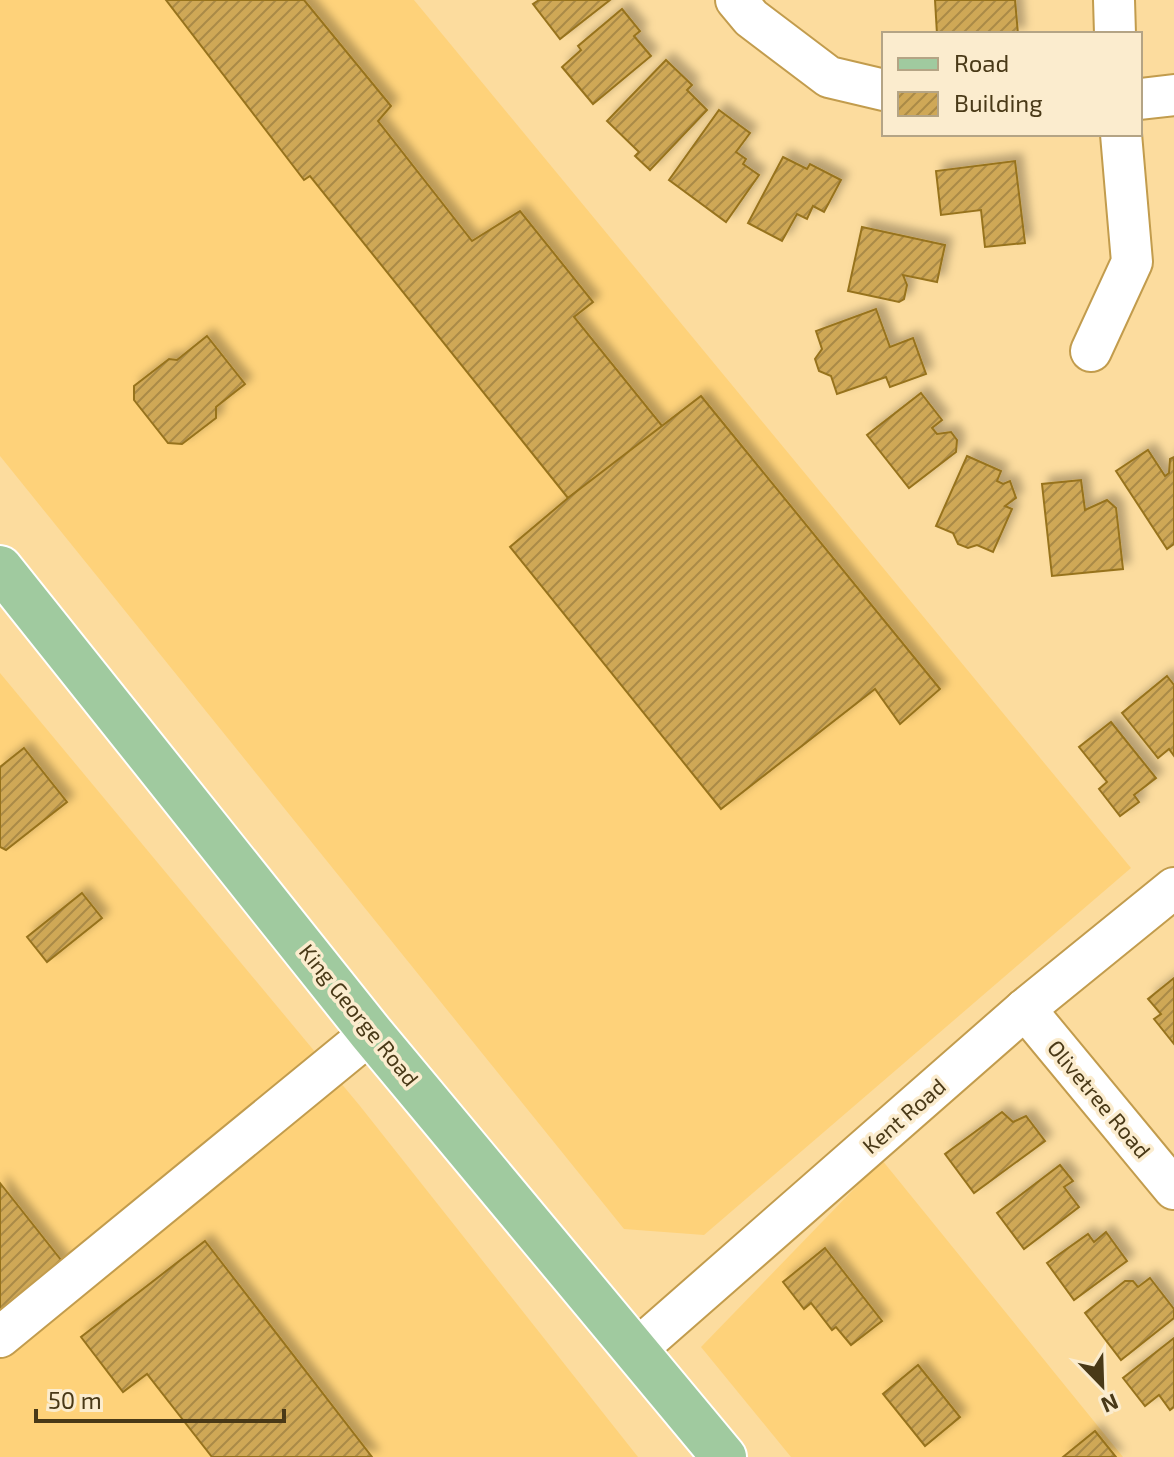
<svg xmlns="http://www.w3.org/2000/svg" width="1174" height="1457" font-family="'Exo 2',sans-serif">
	<defs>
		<pattern id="building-hatch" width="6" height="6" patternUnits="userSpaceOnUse" patternTransform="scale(2)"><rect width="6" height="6" fill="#cfa857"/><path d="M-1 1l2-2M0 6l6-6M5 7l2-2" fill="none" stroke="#aa8a47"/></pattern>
		<filter id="shadow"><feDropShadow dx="7" dy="-7" stdDeviation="4" flood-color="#0004"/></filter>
	</defs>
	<rect width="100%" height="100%" fill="#fcdc9e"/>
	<g fill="#fed27a">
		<path d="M0 0H414L1131 868 704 1235 624 1229 0 456Z"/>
		<path d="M0 673 360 1106 638 1457H0Z"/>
		<path d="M882 1160 1123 1457H791L701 1347Z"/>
	</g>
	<g fill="url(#building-hatch)" stroke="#97731e" stroke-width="2" filter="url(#shadow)">
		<path d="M166 0H304L391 106 378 121 472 241 520 211 593 302 574 317 663 427 568 498 310 176 304 180Z"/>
		<path d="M539 0H610L560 39 533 4Z"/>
		<path d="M935 0H1015L1018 34H937Z"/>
		<path d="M622 9 640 31 634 36 651 56 593 104 562 67 581 50 578 46Z"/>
		<path d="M666 60 692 85 687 90 707 110 650 170 635 156 639 152 607 121Z"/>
		<path d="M719 110 750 133 736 152 746 159 743 164 759 175 726 222 669 180Z"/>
		<path d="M783 157 807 169 810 164 841 180 824 212 813 206 807 219 797 214 782 241 748 223Z"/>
		<path d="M1015 161 1025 243 985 247 981 210 941 215 936 171Z"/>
		<path d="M862 227 945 245 937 282 903 275 907 285 904 299 899 302 848 291Z"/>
		<path d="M876 309 890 347 913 338 926 374 890 387 886 377 837 394 831 376 819 371 815 359 822 349 816 331Z"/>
		<path d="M207 336 245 384 216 407V418L182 444 168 443 134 400V386L169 359 177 360Z"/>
		<path d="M921 393 942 420 932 428 937 434 951 432 957 440 956 452 909 488 867 435Z"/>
		<path d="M701 396 940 689 900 724 875 689 721 809 510 547 568 498Z"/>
		<path d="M1148 450 1165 476 1169 473 1170 459 1174 457V544L1167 549 1116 471Z"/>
		<path d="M967 456 1001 471 997 481 1003 484 1010 481 1016 498 1005 506 1012 509 993 552 977 545 968 548 958 544 953 533 936 526Z"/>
		<path d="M1081 480 1085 510 1107 500 1116 508 1123 569 1052 576 1042 484Z"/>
		<path d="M1167 676 1174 685V756L1169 749 1158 758 1122 713Z"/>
		<path d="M1111 722 1156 778 1134 795 1139 802 1120 816 1099 789 1107 782 1079 747Z"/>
		<path d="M24 748 67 802 6 850 0 847V767Z"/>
		<path d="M82 893 102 918 47 962 27 937Z"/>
		<path d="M1174 978V1044L1154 1019 1161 1014 1148 999Z"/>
		<path d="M1002 1112 1013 1122 1026 1116 1045 1141 974 1193 945 1154Z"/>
		<path d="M1060 1165 1073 1181 1064 1187 1079 1207 1024 1249 997 1213Z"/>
		<path d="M0 1183 65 1265 0 1315Z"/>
		<path d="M1106 1232 1127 1261 1074 1300 1047 1263 1088 1234 1094 1242Z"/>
		<path d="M205 1241 372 1457H212L147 1374 123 1392 81 1337Z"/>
		<path d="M825 1248 882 1321 851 1345 836 1327 832 1330 811 1303 804 1309 783 1282Z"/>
		<path d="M1150 1278 1174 1309V1318L1121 1360 1085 1313 1125 1281H1133L1138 1287Z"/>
		<path d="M1174 1338V1407L1170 1410 1159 1395 1145 1406 1123 1378Z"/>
		<path d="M918 1365 960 1417 925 1446 883 1394Z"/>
		<path d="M1095 1431 1116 1457H1063Z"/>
	</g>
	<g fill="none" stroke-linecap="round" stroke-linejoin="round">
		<g stroke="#c29c4d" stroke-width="44">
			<g id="minor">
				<path d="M736 0 751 18 829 77 884 90"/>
				<path d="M1114 0 1115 34"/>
				<path d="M1140 99 1174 95"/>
				<path d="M1091 351 1132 262 1121 134"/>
				<path d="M1025 1009 1174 1189"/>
				<path d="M0 1337 371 1033"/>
				<path d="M637 1349 1025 1009 1174 888"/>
			</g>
		</g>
		<g stroke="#fff" stroke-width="48">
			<path id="primary" d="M0 568 371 1033 724 1457"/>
		</g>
		<use href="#minor" stroke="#fff" stroke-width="40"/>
		<use href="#primary" stroke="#a0ca9f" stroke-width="44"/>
	</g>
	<g text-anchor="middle" stroke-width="7" stroke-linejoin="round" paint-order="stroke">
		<g font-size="22" fill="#493917" stroke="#fbecce">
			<text transform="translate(359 1015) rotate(51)" y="8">King George Road</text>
			<text transform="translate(1099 1099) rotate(50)" y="8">Olivetree Road</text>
			<text transform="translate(904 1116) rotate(-41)" y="8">Kent Road</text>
		</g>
	</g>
	<rect x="882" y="32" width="260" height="104" fill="#fbecce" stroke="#b4a485" stroke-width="2"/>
	<rect x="898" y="58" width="40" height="12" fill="#a0ca9f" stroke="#b4a485" stroke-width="2"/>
	<text x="954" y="72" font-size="24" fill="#493917">Road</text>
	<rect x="898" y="92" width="40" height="24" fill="url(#building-hatch)" stroke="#b4a485" stroke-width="2"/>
	<text x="954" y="112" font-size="24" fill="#493917">Building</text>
	<g transform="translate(1102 1385) rotate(157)" stroke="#fbecce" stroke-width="6" paint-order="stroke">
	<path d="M0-6L14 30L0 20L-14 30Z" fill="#493917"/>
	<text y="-12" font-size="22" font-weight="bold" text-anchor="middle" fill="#493917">N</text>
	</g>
	<path d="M36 1409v12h248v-12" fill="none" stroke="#493917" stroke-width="4"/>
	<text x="48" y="1409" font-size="24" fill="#493917" stroke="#fbecce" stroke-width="6" paint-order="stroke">50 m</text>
</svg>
